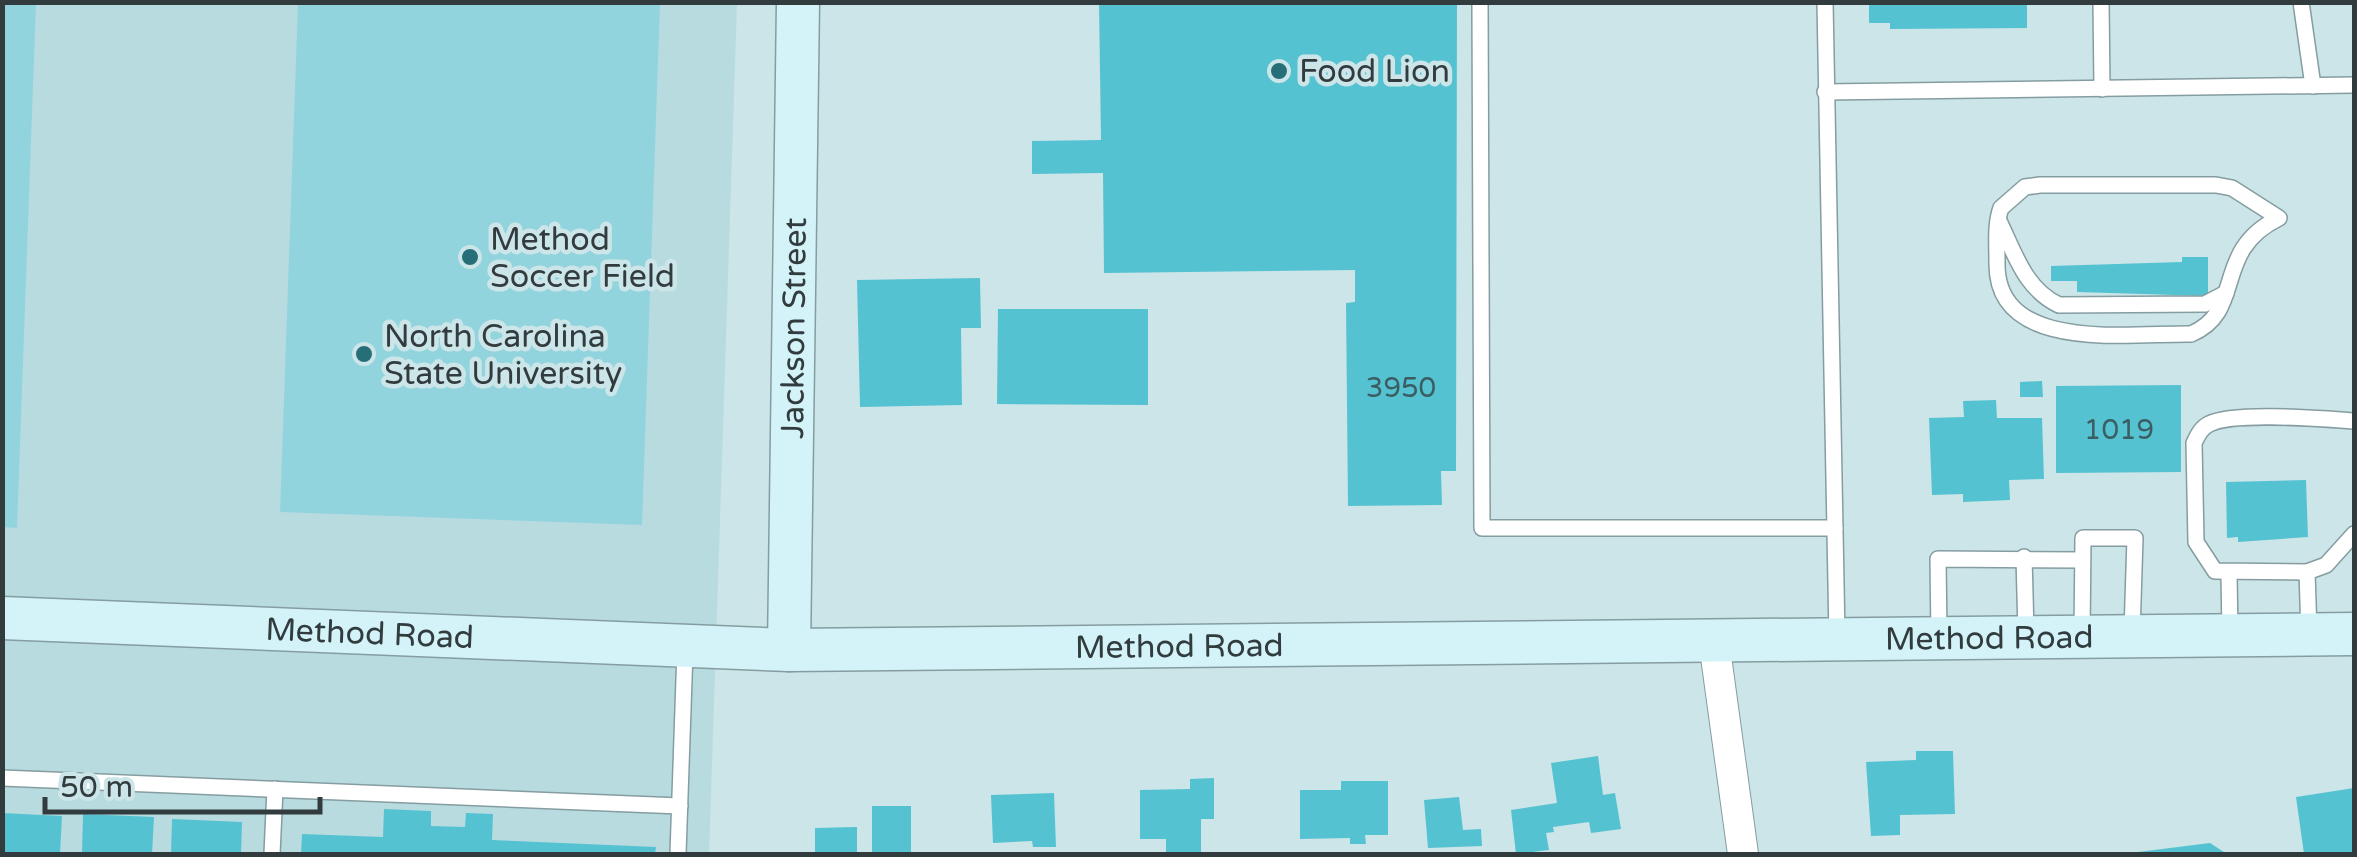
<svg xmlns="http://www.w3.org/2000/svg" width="2357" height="857" font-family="'Varela Round',sans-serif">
	<rect width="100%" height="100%" fill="#cce5e8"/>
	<path fill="#b8dbe0" d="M2 3H737L709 854H3Z"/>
	<g fill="#92d4de">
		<path d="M3 2 36 3 17 528 2 527Z"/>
		<path d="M298 3H660L642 525 280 512Z"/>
	</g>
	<g fill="#55c2d2">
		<path d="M1099 2H1457L1456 471H1441L1442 505 1348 506 1346 303 1355 302V270L1104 273 1103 173 1032 174V141L1101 140Z"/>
		<path d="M1869 2H2027V28L1890 29V23H1869Z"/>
		<path d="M2182 257H2208V296L2077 292V281H2051V266L2182 262Z"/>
		<path d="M980 278 981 328H961L962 405 860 407 857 280Z"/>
		<path d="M998 309H1148V405L997 404Z"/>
		<path d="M2042 381 2043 397H2020V382Z"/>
		<path d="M2181 385V472L2056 473V386Z"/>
		<path d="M1996 400 1997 418H2042L2044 479 2009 480 2010 500 1963 502V494L1932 495 1929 418 1964 417 1963 401Z"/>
		<path d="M2306 480 2308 537 2238 542V537L2227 538 2226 482Z"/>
		<path d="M1916 751H1953L1955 814 1900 815V835L1871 836 1866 762 1916 760Z"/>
		<path d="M1598 756 1603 795 1615 793 1621 829 1591 833 1589 822 1553 827 1554 832 1546 833 1549 850 1516 854 1511 810 1557 803 1551 763Z"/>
		<path d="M1214 778V819H1201V854H1166V839H1140V790L1190 789V779Z"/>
		<path d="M1341 781H1388V835H1365L1366 844H1350V838L1300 839V790H1341Z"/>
		<path d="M2354 788V854H2304L2296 797Z"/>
		<path d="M1054 793 1056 847H1033L1032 841 993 843 991 795Z"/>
		<path d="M1459 797 1463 830 1481 829 1482 846 1428 848 1424 800Z"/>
		<rect x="872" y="806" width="39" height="48"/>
		<path d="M384 809 431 811V826L465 827 466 813 493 814 492 840 656 847 655 854H301L302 834 383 837Z"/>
		<path d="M2 813 62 816 60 854H2Z"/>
		<path d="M83 814 154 817 152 854H82Z"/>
		<path d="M172 819 242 822 241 854H171Z"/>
		<path d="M857 827V854H815V828Z"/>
		<path d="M2210 843 2227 854H2138V852Z"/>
	</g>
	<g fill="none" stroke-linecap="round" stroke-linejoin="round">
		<g stroke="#859da0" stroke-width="18">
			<g id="lane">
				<path d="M1480 2 1482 528H1835"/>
				<path d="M1825 2 1837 637"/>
				<path d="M2101 2 2102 89"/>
				<path d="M2301 2 2313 86"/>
				<path d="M1825 92 2354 85"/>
				<path d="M2040 185H2216L2232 188 2279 218C2211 251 2246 311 2191 334 2129 333 1995 354 1997 262 1997 244 1995 224 2001 208L2025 187Z"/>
				<path d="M1999 221C2015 254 2025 289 2059 305L2205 304 2226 293"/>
				<path d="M2354 421C2324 419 2234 411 2209 424 2201 428 2198 435 2194 443L2196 542 2215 571 2307 572 2326 565 2354 534"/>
				<path d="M2024 557 2026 633"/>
				<path d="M2307 572 2309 633"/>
				<path d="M2229 574 2230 635"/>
				<path d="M2082 635 2083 538H2135L2132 632"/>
				<path d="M1939 636 1938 559 2082 560"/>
				<path d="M2 778 680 806"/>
				<path d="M272 854 275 789"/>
				<path d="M678 854 685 650"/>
			</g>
		</g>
		<g stroke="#859da0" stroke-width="32">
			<path id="street" d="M1714 642 1743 854"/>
		</g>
		<g stroke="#859da0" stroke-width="45">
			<g id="secondary">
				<path id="s1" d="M2 618 789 650 2354 634"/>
				<path id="s2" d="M789 650 798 2"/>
			</g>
		</g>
		<use href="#lane" stroke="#fff" stroke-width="15"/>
		<use href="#street" stroke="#fff" stroke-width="30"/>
		<use href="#secondary" stroke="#d3f3f8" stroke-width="42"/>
	</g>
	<g fill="#266f79" stroke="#cce5e8" stroke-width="4">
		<circle cx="1279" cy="71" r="10"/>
		<circle cx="470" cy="257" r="10"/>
		<circle cx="364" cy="354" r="10"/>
	</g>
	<g text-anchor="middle" stroke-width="9" stroke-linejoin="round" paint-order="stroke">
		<g font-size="28" fill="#3b5e63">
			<text x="1401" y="397">3950</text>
			<text x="2119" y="439">1019</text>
		</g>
		<g font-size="32" fill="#323c3e" stroke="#cce5e8" text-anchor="start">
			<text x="1299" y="82">Food Lion</text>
			<text x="490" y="250">Method<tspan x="490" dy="37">Soccer Field</tspan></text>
			<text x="384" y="347">North Carolina<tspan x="384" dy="37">State University</tspan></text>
		</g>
		<g font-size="32" fill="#323c3e" stroke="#cce5e8">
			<text dy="11" stroke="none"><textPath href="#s2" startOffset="322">Jackson Street</textPath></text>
			<text dy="11" stroke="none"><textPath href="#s1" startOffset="368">Method Road</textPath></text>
			<text dy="11" stroke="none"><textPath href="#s1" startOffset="1988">Method Road</textPath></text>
			<text dy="11" stroke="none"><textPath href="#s1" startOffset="1178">Method Road</textPath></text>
		</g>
	</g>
	<rect width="2357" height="857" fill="none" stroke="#323c3e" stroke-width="10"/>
	<path d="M45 797v15h275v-15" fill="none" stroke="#323c3e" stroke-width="5"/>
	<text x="60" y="797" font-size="30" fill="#323c3e" stroke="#cce5e8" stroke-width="8" paint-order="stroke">50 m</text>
</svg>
